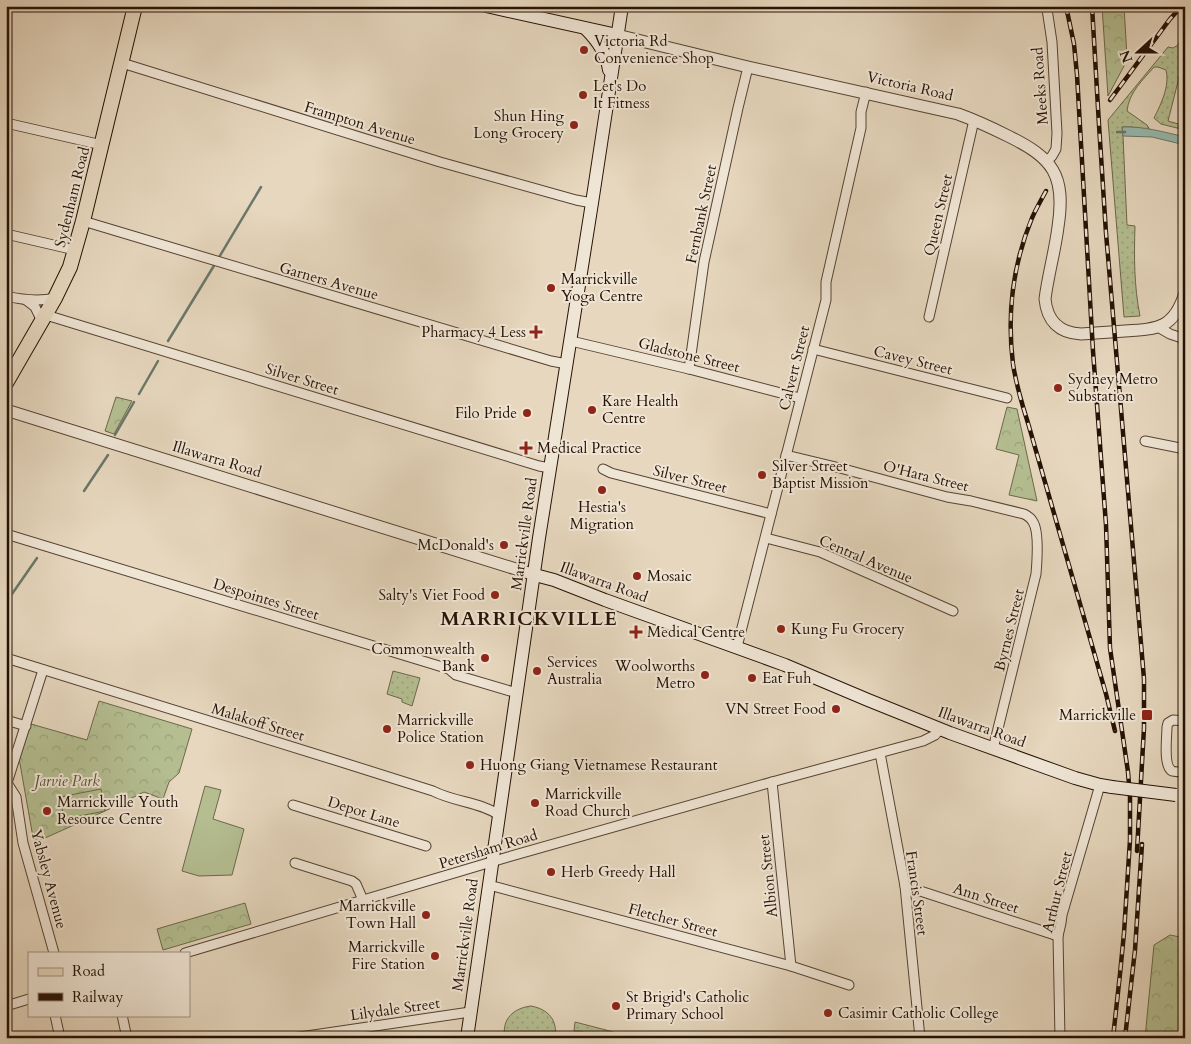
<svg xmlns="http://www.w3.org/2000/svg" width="1191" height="1044" font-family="Cardo,serif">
	<defs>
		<pattern id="grass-dots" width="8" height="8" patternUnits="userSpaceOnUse" patternTransform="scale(1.25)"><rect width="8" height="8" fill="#b4be91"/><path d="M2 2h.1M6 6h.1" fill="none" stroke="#9ba27b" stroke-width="1.8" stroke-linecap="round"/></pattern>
		<pattern id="forest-crowns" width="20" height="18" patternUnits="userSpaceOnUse" patternTransform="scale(1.25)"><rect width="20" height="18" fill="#b4be91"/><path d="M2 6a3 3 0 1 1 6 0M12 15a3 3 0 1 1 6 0" fill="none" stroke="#9ba27b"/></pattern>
	</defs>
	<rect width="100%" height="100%" fill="#e6d7be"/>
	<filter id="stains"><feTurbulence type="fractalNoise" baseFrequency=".004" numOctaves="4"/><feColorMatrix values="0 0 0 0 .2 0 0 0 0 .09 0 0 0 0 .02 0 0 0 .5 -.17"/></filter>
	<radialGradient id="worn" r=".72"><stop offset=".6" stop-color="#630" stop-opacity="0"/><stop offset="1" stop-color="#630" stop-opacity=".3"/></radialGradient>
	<g fill="url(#grass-dots)" stroke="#6d684a">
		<path d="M1182 39 1185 40V54L1168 121 1185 126V130L1161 124 1154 118C1161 104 1170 86 1166 70L1158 67H1154C1143 80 1129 92 1127 111L1147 125 1150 130 1132 127H1122L1123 136 1127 225 1135 226C1134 257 1134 286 1140 316L1124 317 1108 120 1168 47 1173 48 1178 45 1180 40Z"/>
		<path d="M393 671 420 678 412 706 402 702V699L387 694Z"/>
		<path d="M531 1006C548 1009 558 1020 555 1038H505C501 1019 514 1008 531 1006Z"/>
		<path d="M575 1022 606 1030 633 1038H587C586 1031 580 1031 574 1031Z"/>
	</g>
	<g fill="url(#forest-crowns)" stroke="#6d684a">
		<path d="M1102 6H1124L1127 58 1124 66 1108 96Z"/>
		<path d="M116 397 132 401 114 434 105 431Z"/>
		<path d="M1007 407 1017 409 1037 501 1009 495 1019 455 996 449Z"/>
		<path d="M99 701 192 729 179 773 169 782 163 799 144 792 105 811 34 843 19 758 31 724 87 740Z"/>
		<path d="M245 903 251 924 163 950 157 929Z"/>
		<path d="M1170 935 1185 938V1038H1145L1154 945Z"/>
	</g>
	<g fill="#b4be91" stroke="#6d684a">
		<path d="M205 786 221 790 213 819 244 829 232 875 199 876 182 871Z"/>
		<path d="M101 789 105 811 64 819 60 797Z"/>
	</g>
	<path fill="#97baae" stroke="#6a776a" d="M1122 127C1143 126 1164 132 1185 137V145L1152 137 1123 136Z"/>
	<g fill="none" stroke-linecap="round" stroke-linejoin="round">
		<g stroke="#6a776a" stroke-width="2.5">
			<path d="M1117 132H1125"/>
			<path d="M218 259 261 187"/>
			<path d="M168 341 215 264"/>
			<path d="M139 394 158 361"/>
			<path d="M115 435 134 402"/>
			<path d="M84 491 108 455"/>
			<path d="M12 594 37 558"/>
			<path d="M6 603 7 601"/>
		</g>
		<g stroke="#564332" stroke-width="11">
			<g id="minor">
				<path d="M1045 6 1047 9 1052 42 1057 133 1056 149 1052 156 1047 161"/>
				<path d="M122 63 440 162 576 200 592 203"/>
				<path d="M6 123 102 145"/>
				<path d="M83 221 551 361 567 364"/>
				<path d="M6 234 75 250"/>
				<path d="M6 296C23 300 38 302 55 298"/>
				<path d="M26 300 35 307 42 321"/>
				<path d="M46 315 539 466 550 468"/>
				<path d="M929 317 974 120"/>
				<path d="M1158 327 1170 334 1185 339"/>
				<path d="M571 341 689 369 800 398"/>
				<path d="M813 349 1007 398"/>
				<path d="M689 369 704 262 738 108 748 67"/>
				<path d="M1145 441 1185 449"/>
				<path d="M786 455 840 468 947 497 971 501 1024 514C1028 516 1031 518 1033 522 1039 531 1037 562 1036 574L993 749"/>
				<path d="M603 469 611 473 771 514"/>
				<path d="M6 534 449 669 456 675 517 693"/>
				<path d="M766 538 820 552 953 611"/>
				<path d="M737 647 826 300V282L861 128V112L866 92"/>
				<path d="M6 658 338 761 433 791C454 802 480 802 499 815"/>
				<path d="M6 720 26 726"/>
				<path d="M1185 721 1173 720 1168 723 1167 727C1167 736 1163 766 1172 771 1176 772 1181 772 1185 772"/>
				<path d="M880 753 905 886 920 1038"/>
				<path d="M772 782 791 966"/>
				<path d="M7 783 16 797 23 843 54 953"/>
				<path d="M7 783 43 670"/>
				<path d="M293 805 426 846"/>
				<path d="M295 863 352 881 356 884 363 900"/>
				<path d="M489 885 791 966 849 985"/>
				<path d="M905 886 1058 936"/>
				<path d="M185 953 508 857 772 782 923 741 935 735 940 729"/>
				<path d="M6 1006 29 999"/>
				<path d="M55 1015 60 1038"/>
				<path d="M122 1015 127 1038"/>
				<path d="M293 1038 470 1012"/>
				<path d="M1060 1038 1058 936 1061 923 1062 915 1100 785"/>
			</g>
		</g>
		<g stroke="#564332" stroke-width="13">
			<g id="tertiary">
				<path d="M617 35 748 67 958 114C975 120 992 128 1008 136 1053 158 1066 175 1058 227 1055 251 1048 275 1045 299 1047 321 1059 333 1081 334 1096 333 1110 332 1125 331 1159 329 1174 328 1185 293"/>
				<path d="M6 410 535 575"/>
			</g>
		</g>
		<g stroke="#261204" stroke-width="14">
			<g id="secondary">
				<path d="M486 6 617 35"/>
				<path d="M586 29C598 41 607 54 609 70"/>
				<path d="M535 575 554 580 605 600 785 665 868 700 950 733 1075 778 1100 785 1112 787"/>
				<path d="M467 1038 539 538 592 203 622 6"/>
			</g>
		</g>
		<g stroke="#261204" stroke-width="16">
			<path id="primary" d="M6 383 55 298 70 267 83 221 135 6"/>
		</g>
		<use href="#minor" stroke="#efe5d5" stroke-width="9"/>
		<use href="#tertiary" stroke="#efe5d5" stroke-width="11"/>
		<use href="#secondary" stroke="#efe5d5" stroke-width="12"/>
		<use href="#primary" stroke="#e6d7be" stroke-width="14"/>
		<g stroke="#261204" stroke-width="4.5">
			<g id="rail">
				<path d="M1066 6 1074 44 1077 75 1093 351 1106 525 1110 648 1128 772 1130 797V840L1124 933 1120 974 1113 1038"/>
				<path d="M1092 6 1099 125 1106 233 1144 679V728L1137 851"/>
				<path d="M1110 100 1170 19 1182 6"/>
				<path d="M1046 191C1041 200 1036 209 1032 218 1013 264 1007 315 1013 364 1016 384 1022 404 1028 423L1106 694 1115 731"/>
				<path d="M1125 1038 1135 950 1142 844"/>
			</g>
		</g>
		<use href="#rail" stroke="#efe5d5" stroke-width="2.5" stroke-dasharray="8" stroke-linecap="butt"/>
		<g stroke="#261204" stroke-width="14" stroke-linecap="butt">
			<path id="secondary-bridge" d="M1112 787 1176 795"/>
		</g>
		<use href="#secondary-bridge" stroke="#efe5d5" stroke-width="12"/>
	</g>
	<g fill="#8f2418" stroke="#efe5d5" stroke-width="2">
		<circle cx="584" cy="50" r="5"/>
		<circle cx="583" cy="95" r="5"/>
		<circle cx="574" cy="125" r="5"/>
		<circle cx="551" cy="288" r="5"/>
		<path d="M533.5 324.5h5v5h5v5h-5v5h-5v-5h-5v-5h5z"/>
		<circle cx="1058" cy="388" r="5"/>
		<circle cx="592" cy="410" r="5"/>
		<circle cx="527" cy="413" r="5"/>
		<path d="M523.5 440.5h5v5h5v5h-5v5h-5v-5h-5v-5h5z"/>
		<circle cx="762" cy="475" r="5"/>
		<circle cx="602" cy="490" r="5"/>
		<circle cx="504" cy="545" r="5"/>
		<circle cx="637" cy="576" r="5"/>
		<circle cx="495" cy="595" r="5"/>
		<circle cx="781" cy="629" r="5"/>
		<path d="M633.5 624.5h5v5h5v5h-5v5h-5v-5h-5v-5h5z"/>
		<circle cx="485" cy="658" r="5"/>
		<circle cx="537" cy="671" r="5"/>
		<circle cx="705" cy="675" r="5"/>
		<circle cx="752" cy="678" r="5"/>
		<circle cx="836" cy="709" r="5"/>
		<rect x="1141" y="709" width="12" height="12" rx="2.5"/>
		<circle cx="387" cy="729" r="5"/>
		<circle cx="470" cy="765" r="5"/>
		<circle cx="535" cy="803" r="5"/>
		<circle cx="47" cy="811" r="5"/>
		<circle cx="551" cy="872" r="5"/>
		<circle cx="426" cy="915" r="5"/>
		<circle cx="435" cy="956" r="5"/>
		<circle cx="616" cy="1006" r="5"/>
		<circle cx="828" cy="1013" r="5"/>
	</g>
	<g text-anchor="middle" stroke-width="4" stroke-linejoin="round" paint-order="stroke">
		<g font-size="15" fill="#261204" stroke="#efe5d5" text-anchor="start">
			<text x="594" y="46">Victoria Rd<tspan x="594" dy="17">Convenience Shop</tspan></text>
			<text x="593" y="91">Let's Do<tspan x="593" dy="17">It Fitness</tspan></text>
			<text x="564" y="121" text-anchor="end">Shun Hing<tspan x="564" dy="17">Long Grocery</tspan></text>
			<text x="561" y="284">Marrickville<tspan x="561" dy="17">Yoga Centre</tspan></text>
			<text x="526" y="337" text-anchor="end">Pharmacy 4 Less</text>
			<text x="1068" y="384">Sydney Metro<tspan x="1068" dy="17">Substation</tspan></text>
			<text x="602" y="406">Kare Health<tspan x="602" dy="17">Centre</tspan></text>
			<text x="517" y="418" text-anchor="end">Filo Pride</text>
			<text x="537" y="453">Medical Practice</text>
			<text x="772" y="471">Silver Street<tspan x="772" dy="17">Baptist Mission</tspan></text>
			<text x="602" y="512" text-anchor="middle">Hestia's<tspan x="602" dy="17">Migration</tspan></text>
			<text x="494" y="550" text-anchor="end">McDonald's</text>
			<text x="647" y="581">Mosaic</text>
			<text x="485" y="600" text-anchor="end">Salty's Viet Food</text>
			<text x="791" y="634">Kung Fu Grocery</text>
			<text x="647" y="637">Medical Centre</text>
			<text x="475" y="654" text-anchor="end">Commonwealth<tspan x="475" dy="17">Bank</tspan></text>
			<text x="547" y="667">Services<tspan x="547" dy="17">Australia</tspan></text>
			<text x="695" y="671" text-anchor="end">Woolworths<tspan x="695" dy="17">Metro</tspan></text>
			<text x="762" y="683">Eat Fuh</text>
			<text x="826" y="714" text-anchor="end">VN Street Food</text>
			<text x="1136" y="720" text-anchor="end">Marrickville</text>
			<text x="397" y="725">Marrickville<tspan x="397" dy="17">Police Station</tspan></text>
			<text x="480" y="770">Huong Giang Vietnamese Restaurant</text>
			<text x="545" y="799">Marrickville<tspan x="545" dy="17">Road Church</tspan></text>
			<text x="57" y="807">Marrickville Youth<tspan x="57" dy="17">Resource Centre</tspan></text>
			<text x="561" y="877">Herb Greedy Hall</text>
			<text x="416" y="911" text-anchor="end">Marrickville<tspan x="416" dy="17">Town Hall</tspan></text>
			<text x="425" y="952" text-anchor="end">Marrickville<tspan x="425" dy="17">Fire Station</tspan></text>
			<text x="626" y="1002">St Brigid's Catholic<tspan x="626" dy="17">Primary School</tspan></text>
			<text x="838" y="1018">Casimir Catholic College</text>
		</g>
		<g font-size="15" fill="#261204" stroke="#efe5d5">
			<text transform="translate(910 86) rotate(13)" y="5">Victoria Road</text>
			<text transform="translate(1040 86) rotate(-94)" y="5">Meeks Road</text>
			<text transform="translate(360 123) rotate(17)" y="5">Frampton Avenue</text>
			<text transform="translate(72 197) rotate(-76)" y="5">Sydenham Road</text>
			<text transform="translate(701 214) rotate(-78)" y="5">Fernbank Street</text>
			<text transform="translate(938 215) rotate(-77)" y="5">Queen Street</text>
			<text transform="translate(329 281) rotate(16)" y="5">Garners Avenue</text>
			<text transform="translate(689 355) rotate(14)" y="5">Gladstone Street</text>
			<text transform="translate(913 360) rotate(14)" y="5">Cavey Street</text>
			<text transform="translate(794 368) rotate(-76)" y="5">Calvert Street</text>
			<text transform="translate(302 379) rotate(17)" y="5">Silver Street</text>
			<text transform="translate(217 459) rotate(17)" y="5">Illawarra Road</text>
			<text transform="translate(926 476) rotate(14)" y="5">O'Hara Street</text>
			<text transform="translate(690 479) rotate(14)" y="5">Silver Street</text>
			<text transform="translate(524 534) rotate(-82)" y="5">Marrickville Road</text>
			<text transform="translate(866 559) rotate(23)" y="5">Central Avenue</text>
			<text transform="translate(604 582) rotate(20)" y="5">Illawarra Road</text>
			<text transform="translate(266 599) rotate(17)" y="5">Despointes Street</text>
			<text transform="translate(1009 630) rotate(-76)" y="5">Byrnes Street</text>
			<text transform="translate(258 722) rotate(17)" y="5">Malakoff Street</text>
			<text transform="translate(982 727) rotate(20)" y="5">Illawarra Road</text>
			<text transform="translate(364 812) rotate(17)" y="5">Depot Lane</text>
			<text transform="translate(488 849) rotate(-17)" y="5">Petersham Road</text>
			<text transform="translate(768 876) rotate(-96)" y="5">Albion Street</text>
			<text transform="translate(49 879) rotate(75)" y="5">Yabsley Avenue</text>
			<text transform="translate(1057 892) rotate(-76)" y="5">Arthur Street</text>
			<text transform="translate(917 893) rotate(82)" y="5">Francis Street</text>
			<text transform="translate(986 898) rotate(18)" y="5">Ann Street</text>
			<text transform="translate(673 920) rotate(15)" y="5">Fletcher Street</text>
			<text transform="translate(465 935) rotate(-82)" y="5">Marrickville Road</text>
			<text transform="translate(395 1009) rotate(-8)" y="5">Lilydale Street</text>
		</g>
		<g font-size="15" font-style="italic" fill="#584e35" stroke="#efe5d5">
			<text x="67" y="786">Jarvie Park</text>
		</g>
		<g font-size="20" font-weight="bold" letter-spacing="1" fill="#261204" stroke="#efe5d5">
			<text x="529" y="625">MARRICKVILLE</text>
		</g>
	</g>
	<rect width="1191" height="1044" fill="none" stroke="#e6d7be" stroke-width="25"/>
	<rect x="8" y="8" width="1176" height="1029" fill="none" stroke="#261204" stroke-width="2.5"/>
	<rect x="12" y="12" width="1166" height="1019" fill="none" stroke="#261204"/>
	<rect x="28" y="952" width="162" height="65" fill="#efe5d5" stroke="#9f9181"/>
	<rect x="38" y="968" width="25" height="8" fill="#e6d7be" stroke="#9f9181"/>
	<text x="72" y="976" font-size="15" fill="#261204">Road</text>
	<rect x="38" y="993" width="25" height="8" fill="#261204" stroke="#9f9181"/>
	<text x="72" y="1002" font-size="15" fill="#261204">Railway</text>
	<g transform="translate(1138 52) rotate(249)" stroke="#efe5d5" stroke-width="4" paint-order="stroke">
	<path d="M0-4L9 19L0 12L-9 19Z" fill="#261204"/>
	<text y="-8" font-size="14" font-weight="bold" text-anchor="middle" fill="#261204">N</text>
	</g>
	<rect width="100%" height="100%" filter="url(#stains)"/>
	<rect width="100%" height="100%" fill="url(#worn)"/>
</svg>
